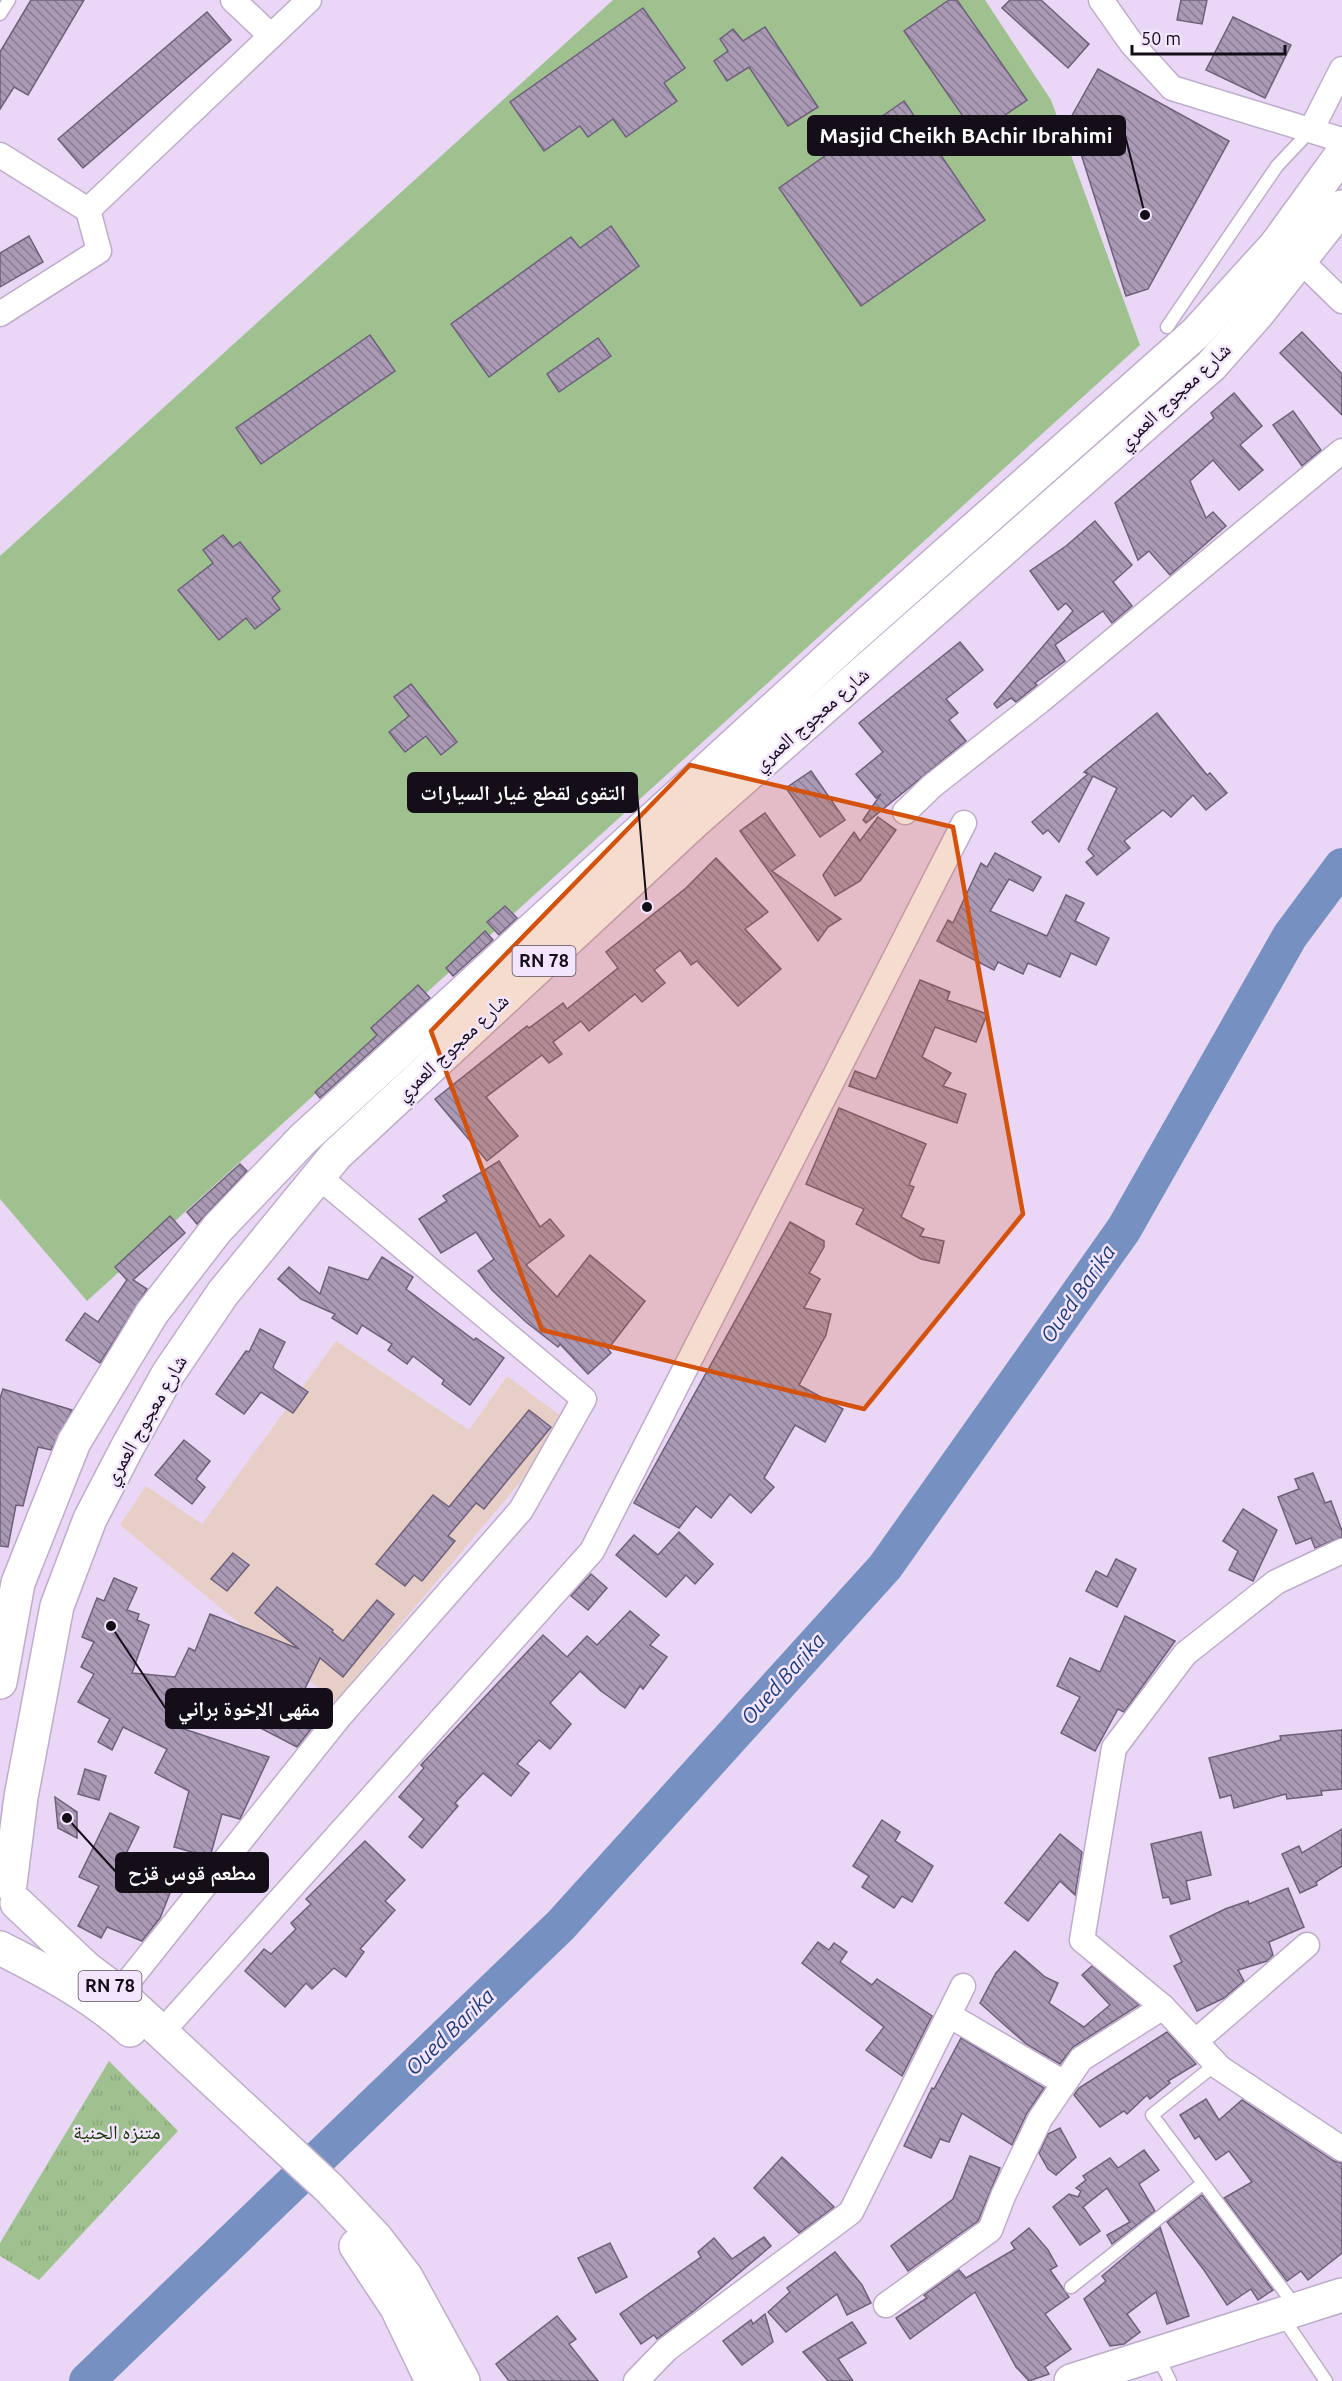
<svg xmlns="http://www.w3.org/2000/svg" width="1342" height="2381" font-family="Ubuntu,'Noto Naskh Arabic',sans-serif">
	<defs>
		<pattern id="park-tufts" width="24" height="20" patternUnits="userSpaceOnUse" patternTransform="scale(1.5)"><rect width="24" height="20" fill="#9fc190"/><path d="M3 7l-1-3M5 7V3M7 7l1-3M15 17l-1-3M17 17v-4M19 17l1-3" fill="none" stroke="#88a57b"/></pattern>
		<pattern id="building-back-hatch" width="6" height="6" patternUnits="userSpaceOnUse" patternTransform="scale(1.5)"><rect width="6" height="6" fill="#ab9ab6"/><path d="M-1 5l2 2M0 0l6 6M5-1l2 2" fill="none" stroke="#8a7c93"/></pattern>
	</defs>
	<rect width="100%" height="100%" fill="#e9d7f5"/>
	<path fill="#e7cfc7" d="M336 1341 469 1430 507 1376 570 1423 335 1702 120 1525 146 1486 202 1524Z"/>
	<path fill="url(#park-tufts)" d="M109 2061 178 2131 39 2280 0 2256V2243Z"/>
	<path fill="#9fc190" d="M613 0H985L1051 100 1140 345 87 1301 0 1199V556Z"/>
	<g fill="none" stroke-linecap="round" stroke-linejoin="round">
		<path stroke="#7690c1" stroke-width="36" d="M87 2381 561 1925 885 1567 1124 1229 1290 936 1342 866"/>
	</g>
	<g fill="url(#building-back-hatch)" stroke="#6f607a" stroke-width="1.5">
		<path d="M31 0H84L28 95 14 87 0 109V52Z"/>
		<path d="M949 0H957L1027 100 976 135 904 31Z"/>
		<path d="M1010 0H1041L1089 44 1068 68 1002 8Z"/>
		<path d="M1181 0H1207L1202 24 1177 20Z"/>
		<path d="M643 8 685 68 664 83 677 101 626 137 613 119 588 137 580 126 544 151 510 102Z"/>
		<path d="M207 12 231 40 83 168 58 139Z"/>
		<path d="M1233 17 1291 45 1265 98 1206 70Z"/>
		<path d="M765 27 818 107 788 126 749 67 727 81 714 61 728 51 720 39 733 29 743 41Z"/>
		<path d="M1098 69 1229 141 1148 289 1126 296 1070 119Z"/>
		<path d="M904 101 985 220 861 306 779 188Z"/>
		<path d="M611 226 639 266 489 377 451 324 571 237 580 248Z"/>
		<path d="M29 236 43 262 0 287V253Z"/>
		<path d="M1302 332 1342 374V415L1280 353Z"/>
		<path d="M370 335 395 371 261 464 236 428Z"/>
		<path d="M598 338 611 356 559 392 547 374Z"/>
		<path d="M1234 393 1262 426 1240 445 1263 470 1239 490 1213 460 1190 481 1206 518 1213 512 1226 526 1170 575 1149 551 1138 560 1115 503 1214 418 1211 413Z"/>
		<path d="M1293 411 1321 450 1302 466 1273 425Z"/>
		<path d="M1095 521 1132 565 1113 582 1132 606 1112 623 1103 611 1055 645 1065 661 1035 683 1037 685 1016 702 1011 698 997 708 994 704 1073 611 1066 603 1058 610 1030 571 1066 546Z"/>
		<path d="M223 535 233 547 240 542 280 591 272 598 280 609 255 629 246 618 219 640 178 590 213 563 203 550Z"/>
		<path d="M960 642 983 670 946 699 958 713 949 720 966 741 866 823 863 820 881 794 876 798 856 774 883 752 859 723Z"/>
		<path d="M411 684 457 742 441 755 426 736 405 752 389 732 409 716 394 697Z"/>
		<path d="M1157 713 1207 775 1210 773 1227 793 1206 810 1193 795 1171 817 1163 810 1124 841 1130 848 1097 875 1086 862 1094 856 1088 849 1117 788 1093 776 1059 842 1048 830 1043 834 1032 822 1088 774 1084 772Z"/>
		<path d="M811 771 845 820 820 837 786 788Z"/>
		<path d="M765 813 795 855 772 871 841 919 828 927 818 941 740 831Z"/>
		<path d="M878 817 896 830 860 881 835 896 823 875 854 832 860 841Z"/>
		<path d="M995 853 1041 877 1033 891 1009 879 990 911 1047 936 1066 895 1084 903 1075 921 1109 938 1096 965 1071 953 1060 977 1028 963 1023 974 998 962 994 970 937 941 948 920 953 923 981 863 987 867Z"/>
		<path d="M716 858 768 912 745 929 781 969 738 1006 697 961 691 965 680 950 654 970 665 983 642 1002 635 994 589 1031 581 1021 553 1042 562 1054 549 1063 542 1055 486 1097 518 1136 487 1161 435 1099 527 1026 529 1028 563 1003 567 1009 618 968 606 952 686 888Z"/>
		<path d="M505 906 517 918 499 935 487 922Z"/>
		<path d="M485 931 493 940 453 976 446 968Z"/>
		<path d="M920 980 950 992 947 1000 987 1014 976 1042 935 1027 922 1057 951 1073 943 1086 966 1094 957 1123 849 1086 855 1071 876 1079Z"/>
		<path d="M418 985 430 998 320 1098 315 1092 377 1035 371 1028Z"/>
		<path d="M839 1108 926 1144 909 1185 914 1187 901 1217 924 1229 920 1236 944 1241 939 1263 921 1259 856 1224 864 1209 806 1184Z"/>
		<path d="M499 1161 540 1227 550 1219 564 1236 526 1265 557 1297 590 1255 645 1301 608 1349 611 1353 588 1374 560 1344 558 1347 526 1322 492 1290 478 1271 494 1259 476 1232 441 1253 419 1219 447 1201 443 1196Z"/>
		<path d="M240 1164 247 1171 197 1224 187 1212Z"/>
		<path d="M170 1216 185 1233 133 1280 147 1289 100 1363 66 1340 85 1313 98 1322 127 1280 115 1267Z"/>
		<path d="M790 1222 824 1241V1247L809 1273 820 1279 804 1308 831 1314 826 1335 799 1385 843 1409 825 1442 795 1425 764 1478 774 1487 751 1513 730 1494 711 1518 696 1506 679 1528 634 1503Z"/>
		<path d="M382 1257 413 1277 406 1289 474 1340 476 1338 504 1358 470 1405 442 1384 444 1380 413 1356 407 1364 388 1350 392 1344 362 1325 357 1334 332 1318 335 1314 301 1299 278 1279 289 1267 320 1294 329 1267 368 1280Z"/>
		<path d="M260 1329 285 1342 273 1367 274 1369 308 1392 293 1413 261 1392 244 1414 216 1394 246 1351 249 1352Z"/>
		<path d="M3 1389 72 1410 51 1450 38 1447 23 1506 16 1505 8 1547 0 1546V1398Z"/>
		<path d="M529 1410 551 1427 484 1509 476 1503 448 1536 455 1541 422 1581 414 1575 405 1586 376 1564 433 1495 449 1507Z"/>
		<path d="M184 1440 210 1461 196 1479 205 1487 192 1504 155 1475Z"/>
		<path d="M1313 1473 1325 1503 1331 1501 1342 1531V1537L1315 1548 1311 1538 1296 1544 1278 1497 1299 1489 1295 1479Z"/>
		<path d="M1243 1509 1277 1530 1253 1581 1229 1570 1238 1551 1223 1541Z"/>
		<path d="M679 1532 713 1564 695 1584 686 1575 666 1597 616 1555 634 1535 658 1555Z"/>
		<path d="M233 1553 249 1565 227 1591 211 1579Z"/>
		<path d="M1116 1559 1136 1569 1117 1607 1086 1591 1096 1571 1107 1577Z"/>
		<path d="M591 1574 607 1588 588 1610 571 1596Z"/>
		<path d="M114 1578 137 1588 127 1610 139 1614 137 1620 149 1625 132 1673 175 1677 189 1648 195 1651 210 1614 299 1649 255 1613 277 1587 333 1630 332 1632 343 1641 377 1600 394 1614 343 1677 320 1658 292 1715 314 1725 297 1747 228 1711 230 1708 195 1695 178 1727 269 1757 240 1819 222 1814 210 1857 174 1847 189 1791 155 1773 167 1749 123 1727 112 1750 98 1742 110 1719 78 1702 94 1674 81 1667 94 1642 82 1637 97 1598 104 1601Z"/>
		<path d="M630 1611 659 1635 650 1645 667 1657 643 1689 640 1686 625 1708 601 1691 580 1671 550 1703 571 1724 550 1749 539 1740 517 1764 529 1773 511 1796 483 1773 455 1803 458 1806 422 1848 409 1837 424 1819 399 1797 424 1768 421 1765 543 1635 567 1657 587 1636 597 1645Z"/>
		<path d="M1125 1616 1175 1641 1124 1712 1118 1709 1095 1751 1061 1733 1080 1697 1057 1686 1070 1658 1100 1672Z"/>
		<path d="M1342 1730V1789L1321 1791 1322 1795 1287 1799 1286 1794 1234 1808 1231 1795 1220 1798 1209 1758 1281 1740 1280 1736Z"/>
		<path d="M85 1769 106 1776 99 1800 78 1794Z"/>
		<path d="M55 1797 77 1812V1838L58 1828Z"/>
		<path d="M110 1813 139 1827 122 1862 174 1883 160 1918 142 1941 107 1927 101 1938 78 1926 99 1886 79 1877Z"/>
		<path d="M882 1820 900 1832 895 1841 933 1866 912 1902 902 1896 894 1908 862 1887 869 1876 853 1866Z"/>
		<path d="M1342 1829V1866L1316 1882 1317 1885 1300 1893 1282 1854 1299 1846 1302 1853Z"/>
		<path d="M1201 1832 1211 1875 1186 1881 1190 1899 1171 1904 1169 1897 1163 1898 1151 1844Z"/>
		<path d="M1060 1834 1082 1852 1075 1895 1060 1881 1028 1921 1005 1903Z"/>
		<path d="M365 1841 405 1880 385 1901 395 1910 360 1949 364 1952 346 1977 334 1968 312 1989 306 1983 285 2007 245 1971 264 1949 271 1954 296 1929 291 1923 311 1904 306 1899Z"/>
		<path d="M1288 1888 1304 1927 1269 1942 1273 1955 1267 1961 1238 1970 1244 1981 1224 1998 1197 2011 1174 1966 1182 1962 1170 1936 1225 1909 1248 1901 1249 1904Z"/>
		<path d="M818 1942 829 1950 834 1943 847 1952 840 1962 872 1985 877 1979 932 2016 902 2076 866 2050 884 2027 802 1963Z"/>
		<path d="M1015 1951 1045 1977 1058 1983 1049 2003 1084 2027 1110 2005 1082 1975 1092 1966 1139 2005 1073 2047 1060 2064 1026 2044 980 2003 996 1973Z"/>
		<path d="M1167 2032 1196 2064 1168 2081 1170 2083 1150 2099 1147 2095 1127 2114 1124 2111 1100 2127 1074 2095 1079 2088Z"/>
		<path d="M961 2038 1044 2088 1027 2113 1012 2145 962 2113 949 2142 940 2139 931 2158 904 2146 932 2088 934 2089Z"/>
		<path d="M1206 2099 1219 2120 1242 2100 1334 2161 1342 2163V2253L1308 2280 1301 2271 1287 2281 1224 2198 1252 2182 1229 2151 1216 2160 1199 2136 1195 2139 1180 2115Z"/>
		<path d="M1060 2128 1076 2157 1056 2175 1048 2169 1039 2153 1048 2134Z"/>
		<path d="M1144 2150 1159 2170 1139 2184 1155 2211 1112 2244 1107 2235 1130 2222 1107 2188 1083 2207 1100 2231 1080 2245 1053 2207 1069 2194 1078 2197 1081 2191 1076 2188 1086 2180 1083 2176 1110 2158 1118 2168Z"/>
		<path d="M970 2156 1000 2168 978 2221 908 2271 891 2246 953 2199Z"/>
		<path d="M782 2157 834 2207 799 2233 754 2188Z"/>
		<path d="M1202 2195 1273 2290 1258 2300 1251 2289 1227 2305 1204 2270 1167 2222Z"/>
		<path d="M1160 2227 1189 2316 1167 2324 1156 2292 1127 2314 1140 2332 1124 2344 1110 2346 1084 2299 1106 2281 1102 2276Z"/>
		<path d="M1029 2228 1048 2250 1057 2266 1050 2270 1069 2297 1045 2314 1071 2349 1045 2367 1049 2374 1029 2381 1016 2367 975 2292 910 2339 896 2318 927 2298 924 2295 959 2270 966 2278 1015 2249 1011 2243Z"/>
		<path d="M764 2237 771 2246 695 2310 657 2339 654 2335 641 2344 620 2314 701 2257 698 2252 714 2238 732 2259Z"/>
		<path d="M610 2243 627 2277 596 2293 578 2258Z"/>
		<path d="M835 2252 862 2285 871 2303 847 2315 837 2294 786 2332 768 2312 790 2292 787 2288Z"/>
		<path d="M765 2314 773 2342 742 2365 723 2341 751 2320 753 2324Z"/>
		<path d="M557 2316 576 2339 569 2344 598 2381H509L496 2364Z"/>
		<path d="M852 2322 866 2343 838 2359 853 2381H828L803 2352Z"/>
	</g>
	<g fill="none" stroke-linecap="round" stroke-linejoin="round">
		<g stroke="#beadca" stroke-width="15">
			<g id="lane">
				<path d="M0 14 9 0"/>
				<path d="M1167 327 1277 166 1311 130"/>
				<path d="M1216 2064 1152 2115 1296 2307"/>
				<path d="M1071 2287 1202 2184"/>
				<path d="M1281 2315 1326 2381"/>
				<path d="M1157 2355 1170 2381"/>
			</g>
		</g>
		<g stroke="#beadca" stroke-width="27">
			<g id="street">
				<path d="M233 0 271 36"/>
				<path d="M1101 0 1132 44 1172 88 1342 140"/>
				<path d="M1311 130 1342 69"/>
				<path d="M0 155 88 210 309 0"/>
				<path d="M1301 261 1342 301"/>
				<path d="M0 314 99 251 88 210"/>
				<path d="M905 812 932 786 1040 701 1342 451"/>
				<path d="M1342 1551 1276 1582 1185 1654 1114 1748 1082 1940 1163 2007 1220 2068 1342 2149"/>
				<path d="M119 1993 340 1716 521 1510 584 1399 319 1177"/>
				<path d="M949 2015 1064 2083"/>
				<path d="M161 2033 592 1551 964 823"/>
				<path d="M1196 2041 1307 1945"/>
				<path d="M886 2305 990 2230 1003 2196 1040 2119 1081 2059 1163 2007"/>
				<path d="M636 2381 667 2349 851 2212 963 1986"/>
			</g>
		</g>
		<g stroke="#beadca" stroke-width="36">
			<path id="secondary" d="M1071 2381 1342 2295"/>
		</g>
		<g stroke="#beadca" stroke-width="36">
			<g id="primary">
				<path d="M0 1682 18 1583 74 1442 152 1313 217 1229 303 1139 849 640 1196 333 1276 245 1342 154"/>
				<path d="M10 1884 21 1797 57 1606 90 1519 128 1446 168 1374 223 1293 336 1155 694 822 1211 366 1258 313 1342 207"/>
				<path d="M17 1903 87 1969 119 1993 329 2188 376 2238 406 2277 463 2381"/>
				<path d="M0 1948C44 1970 93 1996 130 2030"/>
				<path d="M356 2246 397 2308 432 2381"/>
			</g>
		</g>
		<use href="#lane" stroke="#fff" stroke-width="12"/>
		<use href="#street" stroke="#fff" stroke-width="24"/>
		<use href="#secondary" stroke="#fff" stroke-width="33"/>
		<use href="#primary" stroke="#fff" stroke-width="33"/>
	</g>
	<path fill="#d3520d" fill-opacity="0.2" stroke="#d3520d" stroke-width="4.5" stroke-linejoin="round" d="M690 765 953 827 1023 1214 864 1409 542 1330 431 1031Z"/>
	<g text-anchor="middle" stroke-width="5" stroke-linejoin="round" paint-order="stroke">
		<g fill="#f4e5fe" stroke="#574e5d" stroke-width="1.5">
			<rect x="512.5" y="946" width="63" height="30" rx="4.5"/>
			<rect x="78.5" y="1971" width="63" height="30" rx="4.5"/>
		</g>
		<g font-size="18" font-weight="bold" fill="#140e18">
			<text x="544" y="967">RN 78</text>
			<text x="110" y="1992">RN 78</text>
		</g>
		<g font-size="20" fill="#140e18" stroke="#f4e5fe">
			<text transform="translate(1174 396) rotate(-43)" y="7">شارع معجوج العمري</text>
			<text transform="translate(811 719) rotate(-41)" y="7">شارع معجوج العمري</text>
			<text transform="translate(452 1047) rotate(-43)" y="7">شارع معجوج العمري</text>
			<text transform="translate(145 1420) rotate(-60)" y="7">شارع معجوج العمري</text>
		</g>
		<g font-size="20" fill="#143400" stroke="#f4e5fe">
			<text x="117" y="2139">متنزه الحنية</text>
		</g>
		<g font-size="21" font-style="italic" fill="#203d7a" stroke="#f4e5fe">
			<text transform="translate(1078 1294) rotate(-55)" y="7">Oued Barika</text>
			<text transform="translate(783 1679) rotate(-48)" y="7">Oued Barika</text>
			<text transform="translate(450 2032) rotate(-44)" y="7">Oued Barika</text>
		</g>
	</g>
	<path fill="none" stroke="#140e18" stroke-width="2" d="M1145 215L1125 135M647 907L637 792M111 1626L166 1709M67 1818L116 1872"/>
	<g fill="#140e18" stroke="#f4e5fe" stroke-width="2">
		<circle cx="1145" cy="215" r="6"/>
		<circle cx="647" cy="907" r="6"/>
		<circle cx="111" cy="1626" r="6"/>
		<circle cx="67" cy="1818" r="6"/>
	</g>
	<g fill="#140e18" stroke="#140e18" stroke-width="2">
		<rect x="808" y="116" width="317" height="39" rx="6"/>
		<rect x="408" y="773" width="229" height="39" rx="6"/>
		<rect x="166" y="1689" width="166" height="39" rx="6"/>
		<rect x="116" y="1853" width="152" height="39" rx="6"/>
	</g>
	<g font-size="21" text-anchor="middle" font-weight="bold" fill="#fff">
		<text x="966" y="143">Masjid Cheikh BAchir Ibrahimi</text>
		<text x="523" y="800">التقوى لقطع غيار السيارات</text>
		<text x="249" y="1716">مقهى الإخوة براني</text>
		<text x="192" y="1880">مطعم قوس قزح</text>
	</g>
	<path d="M1132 45v9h153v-9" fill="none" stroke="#140e18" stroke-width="3"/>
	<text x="1141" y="45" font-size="18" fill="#140e18" stroke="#f4e5fe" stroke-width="4.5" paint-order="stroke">50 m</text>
</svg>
